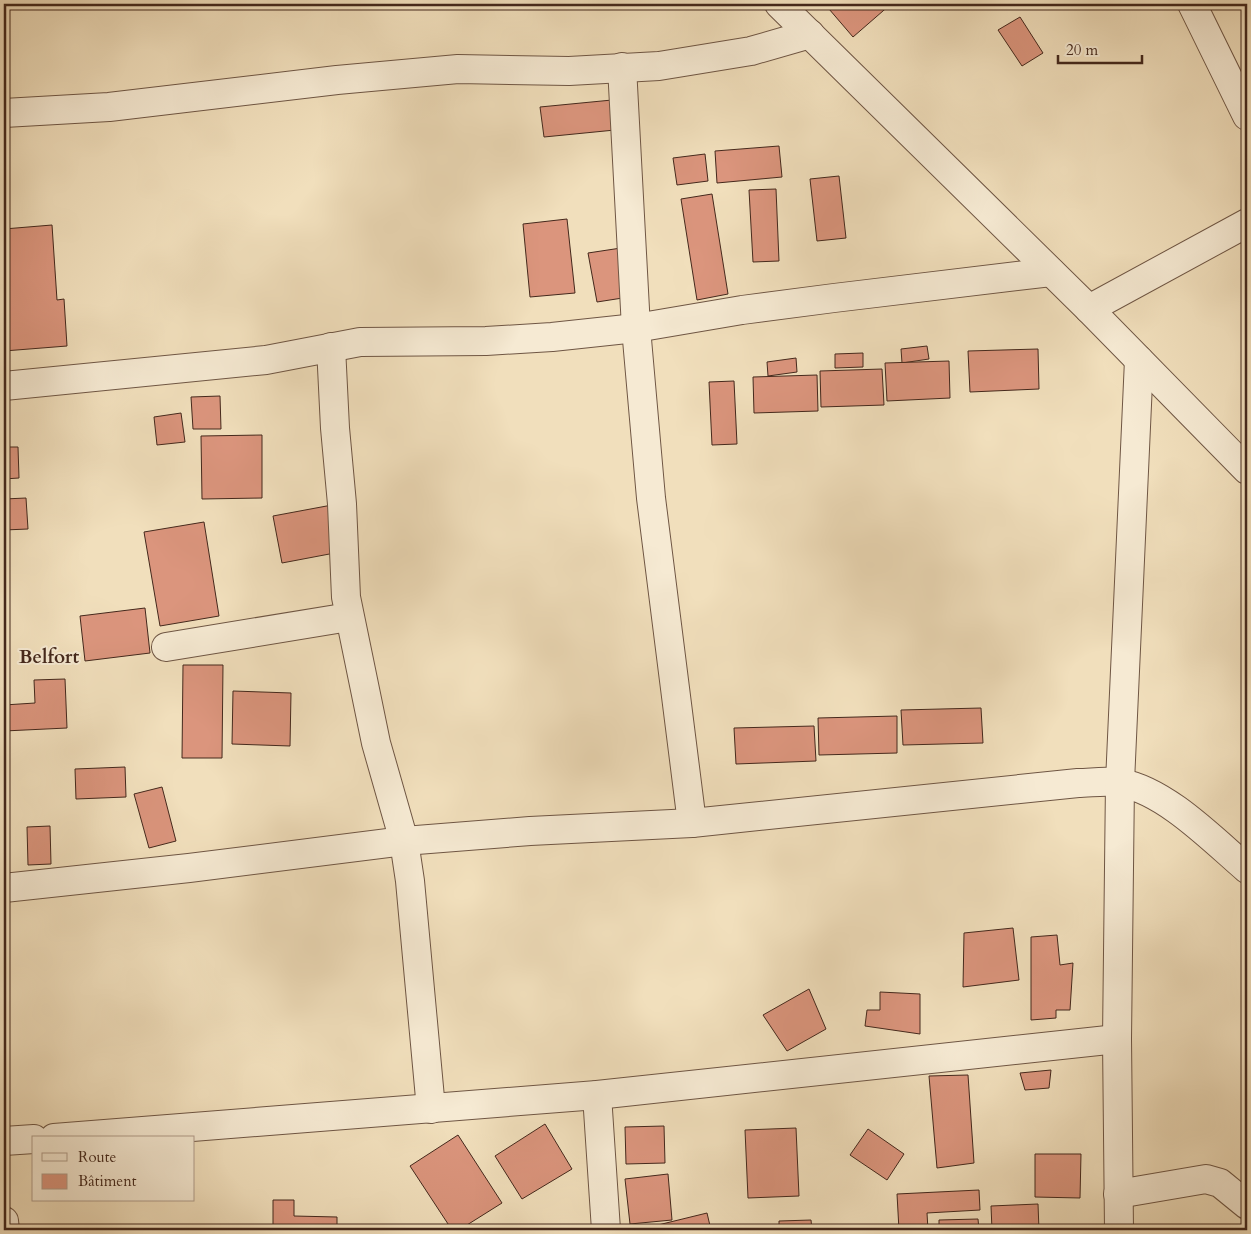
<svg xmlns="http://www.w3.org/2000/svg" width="1251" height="1234" font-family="Cardo,serif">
	<rect width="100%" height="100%" fill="#f1dfbc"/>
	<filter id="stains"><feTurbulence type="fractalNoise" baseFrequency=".004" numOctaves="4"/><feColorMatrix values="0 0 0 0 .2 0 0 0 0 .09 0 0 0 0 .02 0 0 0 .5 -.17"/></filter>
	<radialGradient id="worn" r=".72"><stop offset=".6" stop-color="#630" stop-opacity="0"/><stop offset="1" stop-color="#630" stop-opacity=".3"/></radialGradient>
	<g fill="#db957d" stroke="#44281c">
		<path d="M835 4H891L853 37 829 9Z"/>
		<path d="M1020 17 1043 53 1022 66 998 30Z"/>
		<path d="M9 19 5 99H4V20Z"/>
		<path d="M612 100 615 130 544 137 540 107Z"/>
		<path d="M779 146 782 177 717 183 715 151Z"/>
		<path d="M705 154 708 181 677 185 673 158Z"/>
		<path d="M839 176 846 238 817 241 810 179Z"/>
		<path d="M776 189 779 261 753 262 749 190Z"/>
		<path d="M712 194 728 294 697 300 681 199Z"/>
		<path d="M567 219 575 293 530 297 523 224Z"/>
		<path d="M52 225 57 300 64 299 67 346 4 351V262H6L4 229Z"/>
		<path d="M621 248 629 297 597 302 588 253Z"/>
		<path d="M927 346 929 359 902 363 901 349Z"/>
		<path d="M1038 349 1039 389 970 392 968 351Z"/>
		<path d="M863 353V367L835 368V354Z"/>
		<path d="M796 358 797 372 768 376 767 362Z"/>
		<path d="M949 361 950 398 887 401 885 363Z"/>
		<path d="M882 369 884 405 821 407 820 371Z"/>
		<path d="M817 375 818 411 754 413 753 377Z"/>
		<path d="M734 381 737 444 712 445 709 382Z"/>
		<path d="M220 396 221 429H193L191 397Z"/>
		<path d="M181 413 185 442 157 445 154 417Z"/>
		<path d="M262 435V498L202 499 201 436Z"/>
		<path d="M4 447H18L19 478 4 479Z"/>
		<path d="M26 498 28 529 4 530V499Z"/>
		<path d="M332 505 340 552 282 563 273 516Z"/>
		<path d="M204 522 219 616 160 626 144 532Z"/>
		<path d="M145 608 150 653 85 661 80 616Z"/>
		<path d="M183 665H223L222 758H182Z"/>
		<path d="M65 679 67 728 4 731V705L35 703 34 680Z"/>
		<path d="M233 691 291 693 290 746 232 744Z"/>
		<path d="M981 708 983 743 903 745 901 710Z"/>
		<path d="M897 716V753L819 755 818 718Z"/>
		<path d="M814 726 816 761 736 764 734 728Z"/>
		<path d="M125 767 126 797 76 799 75 769Z"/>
		<path d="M162 787 176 841 149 848 134 794Z"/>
		<path d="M50 826 51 864 28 865 27 827Z"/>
		<path d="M1013 928 1019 980 963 987 964 933Z"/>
		<path d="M1057 935 1060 965 1073 963 1070 1010H1056V1018L1031 1020V937Z"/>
		<path d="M809 989 826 1029 787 1051 763 1015Z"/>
		<path d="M880 992 920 994V1034L865 1026 867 1010H880Z"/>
		<path d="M1051 1070 1049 1088 1025 1090 1020 1073Z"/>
		<path d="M968 1075 974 1163 937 1168 929 1076Z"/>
		<path d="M545 1124 572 1169 522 1199 495 1156Z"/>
		<path d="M664 1126 665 1163 626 1164 625 1127Z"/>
		<path d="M796 1128 799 1196 748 1198 745 1130Z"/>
		<path d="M868 1129 904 1154 887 1180 850 1155Z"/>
		<path d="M458 1135 502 1203 459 1230H452L410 1166Z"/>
		<path d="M1035 1154H1081L1080 1198 1035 1197Z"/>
		<path d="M668 1174 672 1220 630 1224 625 1179Z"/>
		<path d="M979 1190 980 1210 927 1213 928 1230H899L897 1194Z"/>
		<path d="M273 1200H294V1216L337 1217V1230H273Z"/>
		<path d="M1038 1204 1039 1230H992L991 1206Z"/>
		<path d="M707 1213 711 1230H660L658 1225Z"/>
		<path d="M978 1219 979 1230H939V1220Z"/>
		<path d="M811 1220 812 1230H779V1221Z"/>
		<path d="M762 1225V1230H734V1226Z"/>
	</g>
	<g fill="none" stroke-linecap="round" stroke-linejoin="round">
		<g stroke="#6f5644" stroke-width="30">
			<g id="minor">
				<path d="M779 4 1089 309 1247 470"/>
				<path d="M1192 4 1247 116"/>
				<path d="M622 67 636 328 651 498 692 823"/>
				<path d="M4 113 109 107 337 80 458 69 569 71 659 66 751 51 810 34"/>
				<path d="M1089 309 1247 223"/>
				<path d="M331 347 335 428 342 504 346 597 376 743 404 841 410 881 431 1109"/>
				<path d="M4 386 266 360 360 342 486 341 552 337 636 328 742 310 834 298 1051 272"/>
				<path d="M166 647 349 617"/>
				<path d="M4 888 189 868 404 841 530 831 692 823 1078 783C1091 783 1107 780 1121 783 1166 791 1213 840 1247 869"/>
				<path d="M597 1095 606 1230"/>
				<path d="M54 1138 597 1095 1117 1039"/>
				<path d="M4 1141 34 1139"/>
				<path d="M1118 1194 1206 1179 1220 1183 1247 1205"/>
				<path d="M4 1221 5 1230"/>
				<path d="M1119 1230 1117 1039 1120 782 1139 360"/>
			</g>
		</g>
		<use href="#minor" stroke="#f6ead3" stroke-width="28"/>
	</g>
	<g text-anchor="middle" stroke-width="4" stroke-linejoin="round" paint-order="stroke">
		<g font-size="19" font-weight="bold" fill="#44281c" stroke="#f6ead3">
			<text x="49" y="663">Belfort</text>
		</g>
	</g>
	<rect width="1251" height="1234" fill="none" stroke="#f1dfbc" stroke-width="20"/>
	<rect x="5" y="5" width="1241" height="1224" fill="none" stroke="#44281c" stroke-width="2.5"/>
	<rect x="10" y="10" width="1231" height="1214" fill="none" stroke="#44281c"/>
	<rect x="32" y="1136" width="162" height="65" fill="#f6ead3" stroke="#af9c8a"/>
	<rect x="42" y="1153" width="25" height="8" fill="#f6ead3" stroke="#af9c8a"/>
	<text x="78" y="1162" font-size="15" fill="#44281c">Route</text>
	<rect x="42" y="1174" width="25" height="15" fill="#db957d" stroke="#af9c8a"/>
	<text x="78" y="1186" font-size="15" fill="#44281c">Bâtiment</text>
	<path d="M1058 55v8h84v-8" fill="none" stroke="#44281c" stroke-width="2.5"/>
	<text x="1066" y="55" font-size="15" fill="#44281c" stroke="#f6ead3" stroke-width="4" paint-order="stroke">20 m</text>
	<rect width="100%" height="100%" filter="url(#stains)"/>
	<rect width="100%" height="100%" fill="url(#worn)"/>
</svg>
